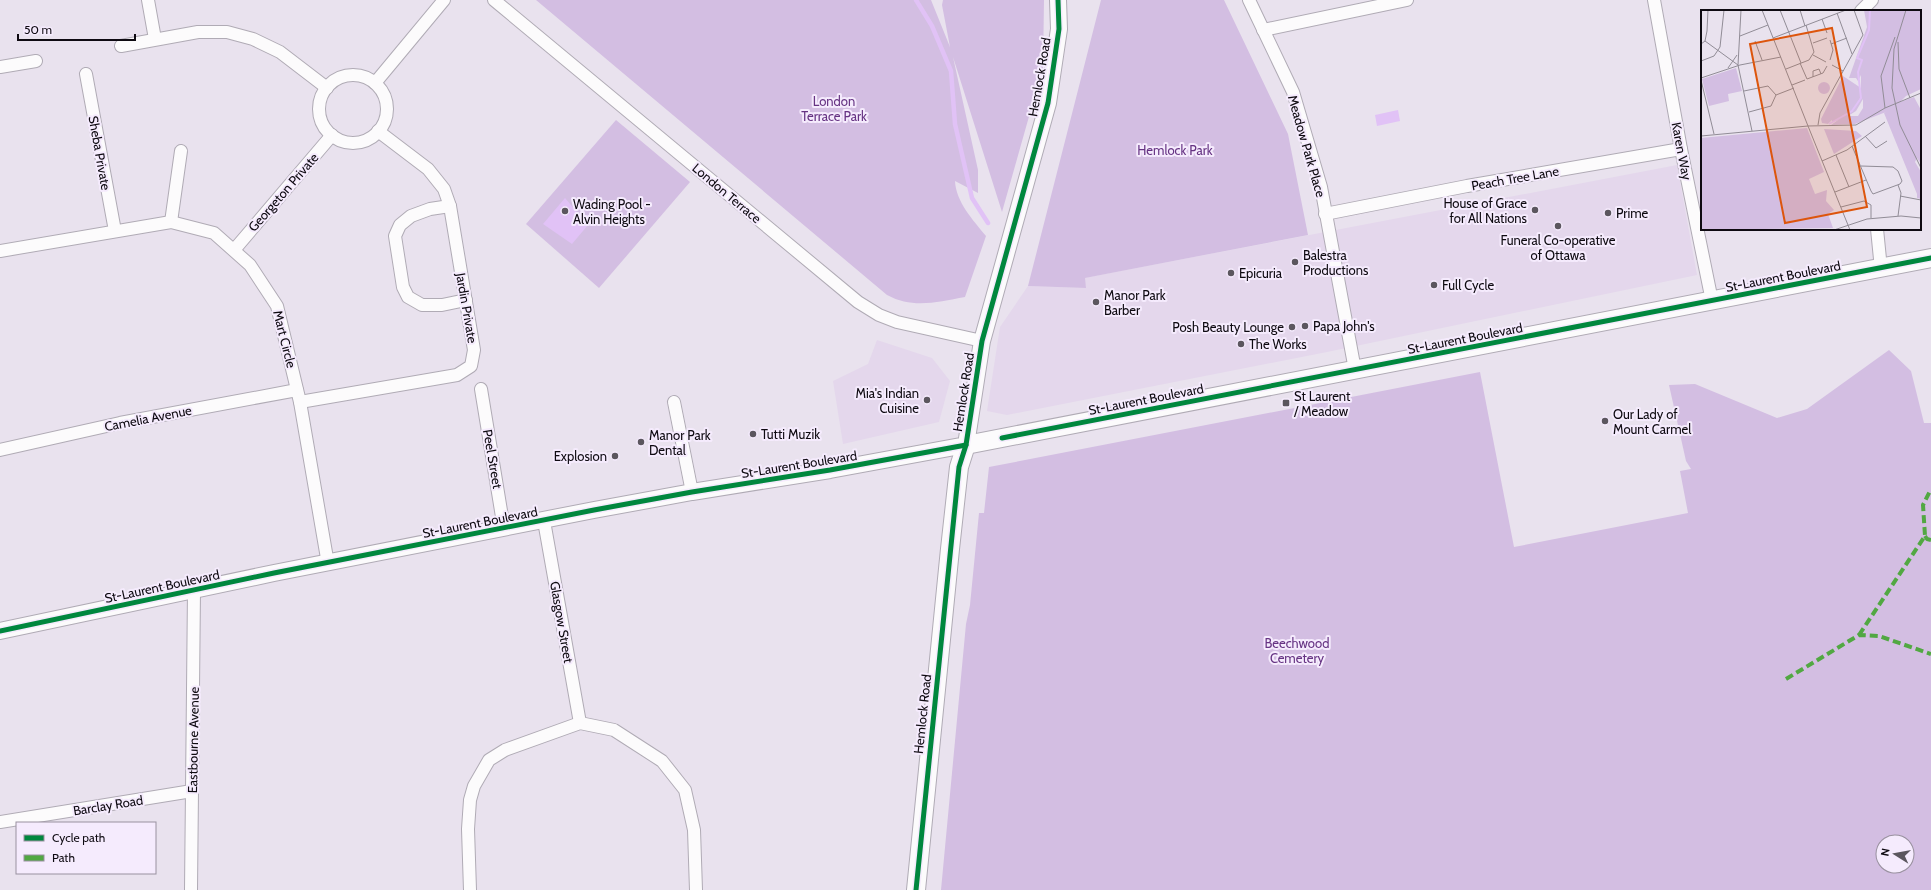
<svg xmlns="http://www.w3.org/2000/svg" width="1931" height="890" font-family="Cabin,sans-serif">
	<rect width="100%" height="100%" fill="#e9e2ee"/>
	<g fill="#e4d7ec">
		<path d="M1677 165 1697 275 1327 352 1007 415 987 411 1000 327 1028 286 1086 288 1084 278Z"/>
		<path d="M877 340 932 358 950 381 939 422 843 444 833 381 868 364Z"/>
	</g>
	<g fill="#d3bee2" fill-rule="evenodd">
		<path d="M536 0H931L950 47 942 5 943 0H1044L1043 67 1002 212 953 57 978 170V193L955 181C956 202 973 220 986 236L965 297C937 302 913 309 887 295Z"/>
		<path d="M1101 0H1224L1288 134 1308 235 1085 278 1086 288 1028 286Z"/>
		<path d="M616 120 690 182 599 288 526 224Z"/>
		<path d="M1889 350 1911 371 1924 423H1931V890H941L966 624 970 605 979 513H984L989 467 1480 372 1514 547 1688 513 1680 471 1691 469 1686 461 1669 385 1695 384 1777 418 1807 409ZM1883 842H1907V866H1883Z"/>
	</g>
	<g fill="#e1c2f6">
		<path d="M1398 110 1400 121 1377 126 1375 115Z"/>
		<path d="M565 198 588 225 572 244 543 224Z"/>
	</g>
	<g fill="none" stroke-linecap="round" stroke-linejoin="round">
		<path stroke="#e1c2f6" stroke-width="4.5" d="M916 0 932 26 951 71 955 124 972 198 988 223"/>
		<g stroke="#b0abb5" stroke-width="14">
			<g id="minor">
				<path d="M148 0 155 39"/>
				<path d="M494 0 858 302 879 315 897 322 982 341"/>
				<path d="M1249 0 1293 92 1321 187 1355 370"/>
				<path d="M1654 0 1681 149 1712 301"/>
				<path d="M1861 11 1872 0"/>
				<path d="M1263 30 1407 0"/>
				<path d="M121 46 198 32H227L253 39 280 52 327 88"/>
				<path d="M0 67 36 61"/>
				<path d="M86 74 115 231"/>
				<circle cx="353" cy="109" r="34"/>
				<path d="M375 83 444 0"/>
				<path d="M450 206 430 209 411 216 400 225 395 236 403 287 408 297 422 305H442L466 300"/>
				<path d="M1325 214 1467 186 1681 149"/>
				<path d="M171 222 181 151"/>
				<path d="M1877 229 1881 269"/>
				<path d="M234 250 332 135"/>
				<path d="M0 251 171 222 214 233 250 265 277 306 300 402 328 564"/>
				<path d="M481 389 504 529"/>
				<path d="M300 402 457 375 471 366 474 350 450 206 444 189 428 169 378 131"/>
				<path d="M674 402 692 492"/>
				<path d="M0 450 120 423 297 390"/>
				<path d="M544 521 580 723"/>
				<path d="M0 822 192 791"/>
				<path d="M191 890 194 590"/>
				<path d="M470 890 468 829 470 800 474 786 489 760 505 750 580 723 614 730 662 761 685 790 694 830 696 890"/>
			</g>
		</g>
		<g stroke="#b0abb5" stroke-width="18">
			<path id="tertiary" d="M0 631 274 573 594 510 692 492 830 470 966 445 982 341 1048 103 1059 29 1058 0"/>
		</g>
		<g stroke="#b0abb5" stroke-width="20">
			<path id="secondary" d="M916 890 950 549 959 467 966 445 1931 258"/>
		</g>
		<use href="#minor" stroke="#fcfbfc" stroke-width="12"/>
		<use href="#tertiary" stroke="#fcfbfc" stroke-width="16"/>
		<use href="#secondary" stroke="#fcfbfc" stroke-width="18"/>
		<g stroke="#51a842" stroke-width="4" stroke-dasharray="8 4" stroke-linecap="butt">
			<path d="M1925 536 1927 539 1931 540"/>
			<path d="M1859 635 1925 536 1923 505 1931 489"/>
			<path d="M1786 679 1859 635 1879 636 1931 654"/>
		</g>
		<g stroke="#f5ebfd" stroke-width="8">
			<g id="cycleway">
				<path d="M1002 438 1931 258"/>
				<path d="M0 631 274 573 594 510 692 492 830 470 966 445"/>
				<path d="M916 890 959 467 966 445 982 341 1048 103 1059 29 1058 0"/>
			</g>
		</g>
		<use href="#cycleway" stroke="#00873e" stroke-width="5"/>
	</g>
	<g fill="#5b565e" stroke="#f5ebfd" stroke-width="1.5">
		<circle cx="1535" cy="210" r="4"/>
		<circle cx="565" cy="211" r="4"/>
		<circle cx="1608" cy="213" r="4"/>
		<circle cx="1558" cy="226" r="4"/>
		<circle cx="1295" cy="262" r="4"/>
		<circle cx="1231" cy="273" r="4"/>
		<circle cx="1434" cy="285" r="4"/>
		<circle cx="1096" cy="302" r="4"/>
		<circle cx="1305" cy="326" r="4"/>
		<circle cx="1292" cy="327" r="4"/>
		<circle cx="1241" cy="344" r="4"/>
		<circle cx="927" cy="400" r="4"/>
		<rect x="1282" y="399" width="8" height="8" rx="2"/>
		<circle cx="1605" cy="421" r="4"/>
		<circle cx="753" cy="434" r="4"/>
		<circle cx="641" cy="442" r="4"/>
		<circle cx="615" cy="456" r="4"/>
	</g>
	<g text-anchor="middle" stroke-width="4" stroke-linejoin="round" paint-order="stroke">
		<g font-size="13" fill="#0e0a11" stroke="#f5ebfd">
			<text transform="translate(1039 77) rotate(-80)" y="5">Hemlock Road</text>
			<text transform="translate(1307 146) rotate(74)" y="5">Meadow Park Place</text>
			<text transform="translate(1682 151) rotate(79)" y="5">Karen Way</text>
			<text transform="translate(100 153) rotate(80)" y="5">Sheba Private</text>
			<text transform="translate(1515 178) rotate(-10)" y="5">Peach Tree Lane</text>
			<text transform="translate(283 192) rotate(-49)" y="5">Georgeton Private</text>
			<text transform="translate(727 193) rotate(40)" y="5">London Terrace</text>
			<text transform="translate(1783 276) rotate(-11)" y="5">St-Laurent Boulevard</text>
			<text transform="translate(467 308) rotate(80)" y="5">Jardin Private</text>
			<text transform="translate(1465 338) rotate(-11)" y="5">St-Laurent Boulevard</text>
			<text transform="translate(285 339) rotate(76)" y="5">Mart Circle</text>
			<text transform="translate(963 392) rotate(-81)" y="5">Hemlock Road</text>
			<text transform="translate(1146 399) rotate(-11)" y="5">St-Laurent Boulevard</text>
			<text transform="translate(148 418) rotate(-11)" y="5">Camelia Avenue</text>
			<text transform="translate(493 459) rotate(80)" y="5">Peel Street</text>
			<text transform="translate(799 464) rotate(-9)" y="5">St-Laurent Boulevard</text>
			<text transform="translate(480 522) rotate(-11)" y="5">St-Laurent Boulevard</text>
			<text transform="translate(162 586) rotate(-12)" y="5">St-Laurent Boulevard</text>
			<text transform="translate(562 622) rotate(80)" y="5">Glasgow Street</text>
			<text transform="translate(922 714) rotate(-84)" y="5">Hemlock Road</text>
			<text transform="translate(193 740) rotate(-89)" y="5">Eastbourne Avenue</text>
			<text transform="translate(108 805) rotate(-9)" y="5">Barclay Road</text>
		</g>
		<g font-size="13" fill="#663383" stroke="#f5ebfd">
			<text x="834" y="106">London<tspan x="834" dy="15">Terrace Park</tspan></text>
			<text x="1175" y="155">Hemlock Park</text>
			<text x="1297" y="648">Beechwood<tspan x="1297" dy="15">Cemetery</tspan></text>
		</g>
		<g font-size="13" fill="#0e0a11" stroke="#f5ebfd" text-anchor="start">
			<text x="1527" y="208" text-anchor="end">House of Grace<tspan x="1527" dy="15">for All Nations</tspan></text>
			<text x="573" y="209">Wading Pool -<tspan x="573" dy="15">Alvin Heights</tspan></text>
			<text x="1616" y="218">Prime</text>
			<text x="1558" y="245" text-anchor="middle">Funeral Co-operative<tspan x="1558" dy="15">of Ottawa</tspan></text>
			<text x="1303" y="260">Balestra<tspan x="1303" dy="15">Productions</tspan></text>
			<text x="1239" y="278">Epicuria</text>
			<text x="1442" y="290">Full Cycle</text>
			<text x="1104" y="300">Manor Park<tspan x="1104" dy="15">Barber</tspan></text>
			<text x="1313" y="331">Papa John's</text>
			<text x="1284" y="332" text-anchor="end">Posh Beauty Lounge</text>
			<text x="1249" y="349">The Works</text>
			<text x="919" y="398" text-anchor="end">Mia's Indian<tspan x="919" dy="15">Cuisine</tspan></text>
			<text x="1294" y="401">St Laurent<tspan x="1294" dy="15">/ Meadow</tspan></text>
			<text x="1613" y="419">Our Lady of<tspan x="1613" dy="15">Mount Carmel</tspan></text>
			<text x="761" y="439">Tutti Muzik</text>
			<text x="649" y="440">Manor Park<tspan x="649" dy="15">Dental</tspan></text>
			<text x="607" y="461" text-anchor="end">Explosion</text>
		</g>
	</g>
	<g transform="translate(1701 10)">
		<rect width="220" height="220" fill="#e9e2ee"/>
		<path d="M163 0H220V79L205 86 199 92 213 87 220 100V154L216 148 214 152 220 162V189L216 188V184L183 103 185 102 154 114 130 115 137 110 131 112V110L127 114 121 113 120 109 142 66 160 78V65L157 71 155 68H148L166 17ZM162 89V98L157 106H147L155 101ZM35 58 41 81 27 84 28 91 8 96 1 69ZM117 78a6 6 0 1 1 12 0a6 6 0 1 1-12 0ZM106 118 123 162 108 169 114 184 126 180 125 191 133 200 127 204 132 218 0 220V128ZM123 119 155 121 161 126 133 144Z" fill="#d3bee2" fill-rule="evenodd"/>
		<path fill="none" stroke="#e1c2f6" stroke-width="2" d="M128 114 151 101 160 88 157 62 161 50 156 48 168 20 169 0"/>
		<path fill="none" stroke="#918c96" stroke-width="1" d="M40 0 37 55 51 121M61 0 107 116 155 115 184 98 220 83M79 0 100 53M99 0 104 16M205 0 193 39 191 78 199 115 220 158M136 3 151 44M121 9 126 23M39 26 67 15M72 28 145 0M4 31 37 55M54 31 61 50M197 32 198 59 209 88M112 33 126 28M0 34 4 31 6 21 7 0M130 34 146 28M112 45 125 52M129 50 132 40 129 30M0 51 13 46 19 37 23 0M99 53 106 69 122 63 126 56M131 55 142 61M27 58 36 45M85 59 108 50 113 42 105 15M112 67V61L118 59 120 64M0 68 39 55 80 47M0 70 13 124M91 75 104 70M43 81 67 76 75 85 70 96 48 102M75 85 93 78M184 98 180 66 194 27M117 115 119 103 162 25 153 0M0 126 107 116 149 220M164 126 175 138 186 131M151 136 170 181 172 184 199 174 201 171 197 161 192 157 160 156M135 145 148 177M121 151 146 140 184 112M197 175 200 183 197 206M134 182 165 170M199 186 220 190M140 197 163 191 170 195V208M133 220 166 209 200 206 220 208"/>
		<path fill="#dd550c" fill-opacity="0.15" stroke="#dd550c" stroke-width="2" d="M131 18 166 197 84 213 49 34Z"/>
		<rect width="220" height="220" fill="none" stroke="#0e0a11" stroke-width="2"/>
	</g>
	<rect x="16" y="822" width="140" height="52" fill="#f5ebfd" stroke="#99919f"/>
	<rect x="24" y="835" width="20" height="6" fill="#00873e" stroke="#99919f"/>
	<text x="52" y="842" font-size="12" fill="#0e0a11">Cycle path</text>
	<rect x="24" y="855" width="20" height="6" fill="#51a842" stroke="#99919f"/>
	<text x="52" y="862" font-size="12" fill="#0e0a11">Path</text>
	<g transform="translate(1895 854) rotate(281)"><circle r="19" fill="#f5ebfd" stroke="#99919f"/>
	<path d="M0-3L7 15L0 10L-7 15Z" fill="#5b565e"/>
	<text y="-6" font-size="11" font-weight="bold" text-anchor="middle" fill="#0e0a11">N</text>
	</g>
	<path d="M18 34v6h117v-6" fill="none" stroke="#0e0a11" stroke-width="2"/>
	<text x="24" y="34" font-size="12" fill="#0e0a11" stroke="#f5ebfd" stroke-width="3" paint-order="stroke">50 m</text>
</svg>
